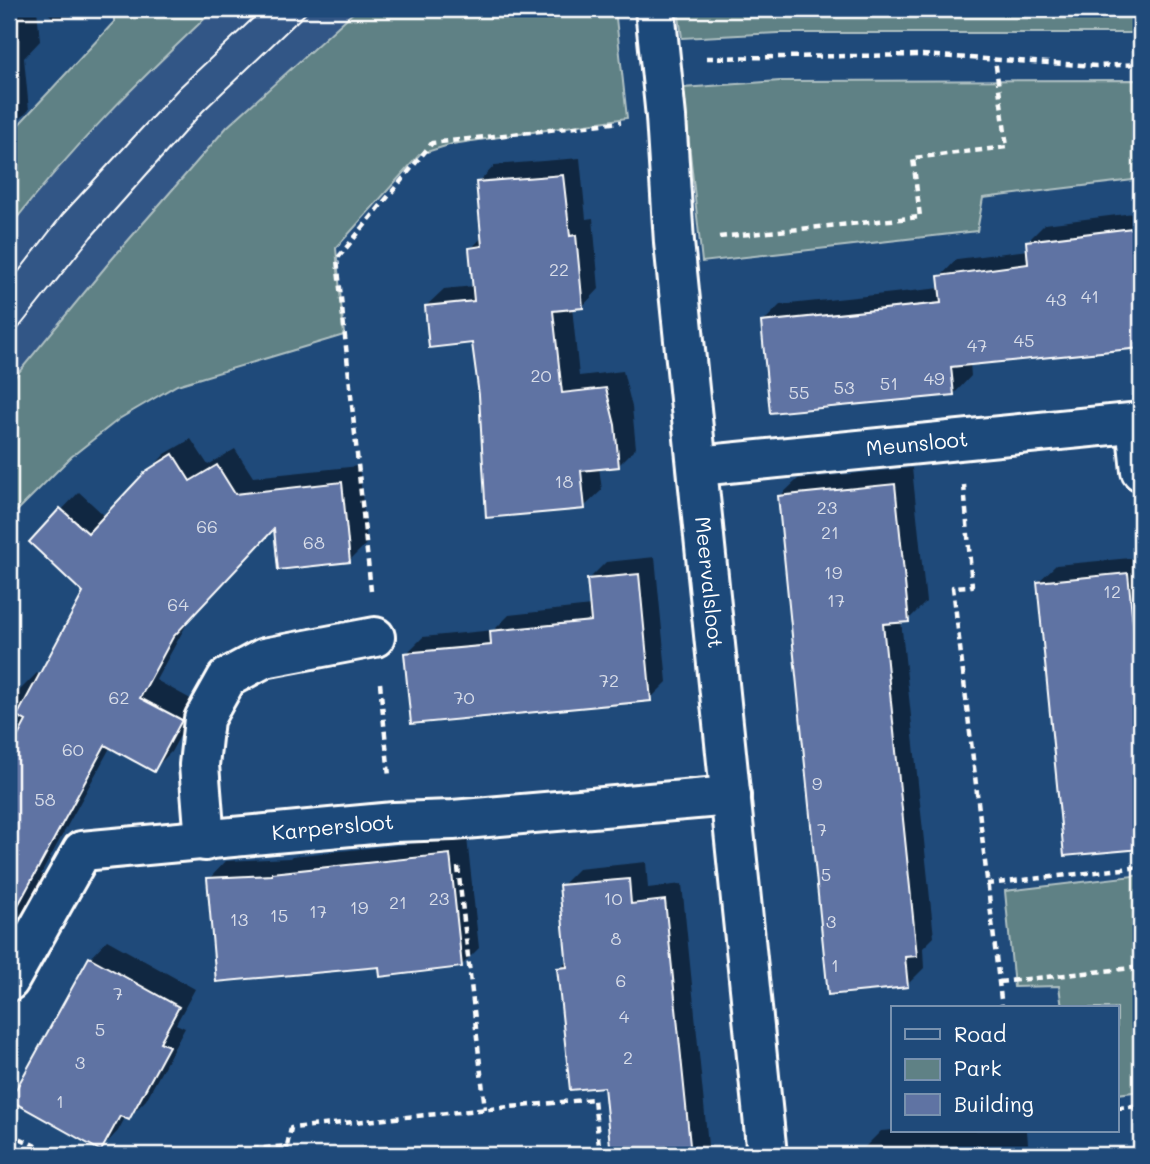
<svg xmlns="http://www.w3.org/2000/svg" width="1150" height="1164" font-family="Mali,sans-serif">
	<rect width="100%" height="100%" fill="#1f4a7a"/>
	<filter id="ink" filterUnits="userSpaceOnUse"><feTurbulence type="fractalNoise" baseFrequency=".0143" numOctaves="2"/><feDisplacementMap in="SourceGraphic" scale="14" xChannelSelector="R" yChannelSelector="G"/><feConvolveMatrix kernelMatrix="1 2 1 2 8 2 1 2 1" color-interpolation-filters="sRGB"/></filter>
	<g filter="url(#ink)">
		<path fill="#325686" d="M215 9H357L227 127 112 259 9 384V228L40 188 156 64Z"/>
		<g fill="#5f8185" stroke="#afc0c2" stroke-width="2">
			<path d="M114 9H215C142 77 70 149 9 228V135L114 22Z"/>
			<path d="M357 9H615L627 118 452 144 420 154 336 248 344 335 177 385 119 419 71 457 9 519V384L112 259 227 127Z"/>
			<path d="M678 9H1141V33H778L682 38Z"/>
			<path d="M1141 80V179L983 198 977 231 702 262 683 88 780 81Z"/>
			<path d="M1141 875V1091L1117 1094V1008H1062L1059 986 1014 987 1005 891Z"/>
		</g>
		<g fill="#0007">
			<path d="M9 9H37L40 41 24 58 29 110 12 127H9Z"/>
			<path d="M44 9H79L70 17 54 19Z"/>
			<path d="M580 158 586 219 593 218 599 289 582 307H572L579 376 623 371 632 407 636 448 619 465 599 467 602 490 584 507 481 395 474 341 426 306 444 289 474 286 471 249 483 236 478 183 495 165Z"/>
			<path d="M1141 212V346L970 363 971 376 954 394 763 322 780 305 941 288 940 277 957 259 1028 250V241L1045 224Z"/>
			<path d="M191 439 208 465 235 449 253 477 359 466 367 543 350 560 275 526 190 618 156 680 198 703 171 752 154 769 111 746 41 874 44 875 9 936V711L20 690 37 673 41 675 85 592 31 542 79 492 106 517 165 454Z"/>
			<path d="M912 468 926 602 908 620H901L934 937 923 948 924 968 907 985 780 496 798 479Z"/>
			<path d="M655 557 667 682 650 699 406 654 423 637 494 630 509 615 591 606 589 579 606 562Z"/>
			<path d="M1141 557V847L1065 854 1038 582 1056 565Z"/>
			<path d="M467 838 479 948 461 966 380 965 209 879 226 861 290 858 292 856Z"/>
			<path d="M646 862 648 888 682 884 709 1155H612L605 1085 559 969 568 960 561 886 578 869Z"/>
			<path d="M107 940 195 989 176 1024 185 1028 146 1100 128 1118 126 1116 118 1131 101 1149 90 958Z"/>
			<path d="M893 1130 1027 1131 1029 1155H857L881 1131Z"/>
		</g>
		<g fill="#5f73a3" stroke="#fff" stroke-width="2">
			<path d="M563 175 570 236 576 235 583 308 553 311 562 393 606 388 615 425 619 467 581 471 585 509 486 518 479 395 472 343 429 348 425 306 474 301 469 248 482 246 476 182Z"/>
			<path d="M1141 227V348L951 367 954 395 770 413 761 322 941 303 938 276 1028 264 1026 241Z"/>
			<path d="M173 454 190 481 217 465 235 494 342 482 350 562 278 570 274 529 173 637 140 698 182 720 154 772 105 745 9 922V753L26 721 17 716 83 593 29 542 60 508 88 533 146 471Z"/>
			<path d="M895 484 909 622 883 624 917 956 905 957 908 987 828 995 778 496Z"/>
			<path d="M1128 573 1141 705V849L1064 856 1037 582Z"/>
			<path d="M639 574 651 701 411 724 404 653 491 645 490 631 591 621 587 579Z"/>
			<path d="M450 854 462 967 380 977 379 967 216 982 207 878 272 875V873Z"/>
			<path d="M629 879 631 904 665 900 691 1155H611L604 1087 570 1090 557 968 567 967 559 885Z"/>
			<path d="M89 957 179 1007 160 1042 169 1046 129 1120 120 1116 101 1151 10 1100Z"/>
		</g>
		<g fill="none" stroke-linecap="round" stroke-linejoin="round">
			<g stroke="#fff" stroke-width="44">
				<g id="minor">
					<path id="s1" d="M655 9 666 117 674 242 767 1155"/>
					<path d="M1136 423 1141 471"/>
					<path id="s2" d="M698 466 1141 422"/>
					<path d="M205 841 199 765 204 719 227 678 264 658 375 637"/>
					<path id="s3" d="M9 981 82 851 394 822 453 820 731 796"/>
				</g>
			</g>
			<g stroke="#fff" stroke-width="4.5" stroke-dasharray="7 5" stroke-linecap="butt">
				<path d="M706 58 922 55 1096 66 1141 64"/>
				<path d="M719 237 920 217 913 158 1007 147 995 59"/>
				<path d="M964 485 972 586 953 587 1002 1008"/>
				<path d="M371 591 337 259 432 143 621 122"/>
				<path d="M380 683 389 776"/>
				<path d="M458 867 485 1109"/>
				<path d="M987 884 1141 867"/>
				<path d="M999 982 1141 967"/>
				<path d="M1117 1108 1141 1106"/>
				<path d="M9 1133 54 1155"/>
				<path d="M287 1146 288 1155"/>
				<path d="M192 1155 287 1146 291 1128 594 1099 600 1155"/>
			</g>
			<use href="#minor" stroke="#1f4a7a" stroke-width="38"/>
			<g stroke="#fff" stroke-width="2">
				<path d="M9 284 63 214 179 88 263 9"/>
				<path d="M9 340 91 237 203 111 310 9"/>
			</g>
		</g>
	</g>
	<g text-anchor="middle" stroke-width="6" stroke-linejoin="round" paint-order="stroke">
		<g font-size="18" fill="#d7dce8">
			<text x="559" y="276">22</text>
			<text x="1090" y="303">41</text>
			<text x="1056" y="306">43</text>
			<text x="1024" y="347">45</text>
			<text x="977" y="352">47</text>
			<text x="541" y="382">20</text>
			<text x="934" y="385">49</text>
			<text x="889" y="390">51</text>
			<text x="844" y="394">53</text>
			<text x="799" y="399">55</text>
			<text x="564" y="488">18</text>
			<text x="827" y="514">23</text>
			<text x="207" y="533">66</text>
			<text x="830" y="539">21</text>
			<text x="314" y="549">68</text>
			<text x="833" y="579">19</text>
			<text x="1112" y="598">12</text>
			<text x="836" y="607">17</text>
			<text x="178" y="611">64</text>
			<text x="609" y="687">72</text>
			<text x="119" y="704">62</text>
			<text x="464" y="704">70</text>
			<text x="73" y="756">60</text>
			<text x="817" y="790">9</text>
			<text x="45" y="806">58</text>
			<text x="822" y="836">7</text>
			<text x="826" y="881">5</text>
			<text x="439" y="905">23</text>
			<text x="613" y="905">10</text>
			<text x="398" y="909">21</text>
			<text x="359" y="914">19</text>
			<text x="318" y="918">17</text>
			<text x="279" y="922">15</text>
			<text x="239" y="926">13</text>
			<text x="831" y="928">3</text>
			<text x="616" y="945">8</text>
			<text x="835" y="972">1</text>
			<text x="621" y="987">6</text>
			<text x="118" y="1000">7</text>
			<text x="624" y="1023">4</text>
			<text x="100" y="1036">5</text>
			<text x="628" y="1064">2</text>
			<text x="80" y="1069">3</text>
			<text x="60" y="1108">1</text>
		</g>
		<g font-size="21" fill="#fff" stroke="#1f4a7a">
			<text dy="7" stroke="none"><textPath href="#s2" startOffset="220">Meunsloot</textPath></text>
			<text dy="7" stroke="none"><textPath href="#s1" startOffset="576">Meervalsloot</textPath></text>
			<text dy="7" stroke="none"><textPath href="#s3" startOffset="401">Karpersloot</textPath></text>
		</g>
	</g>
	<rect width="1150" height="1164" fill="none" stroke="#1f4a7a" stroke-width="35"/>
	<rect x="18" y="18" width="1115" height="1129" fill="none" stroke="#fff" stroke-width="2.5" filter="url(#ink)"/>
	<rect x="891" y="1006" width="228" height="126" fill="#1f4a7a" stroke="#7992af" stroke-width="2"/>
	<rect x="905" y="1029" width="35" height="10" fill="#1f4a7a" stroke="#7992af" stroke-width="2"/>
	<text x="954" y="1042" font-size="21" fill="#ffffff">Road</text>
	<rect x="905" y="1059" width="35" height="21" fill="#5f8185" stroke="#7992af" stroke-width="2"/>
	<text x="954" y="1076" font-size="21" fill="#ffffff">Park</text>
	<rect x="905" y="1094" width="35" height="21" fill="#5f73a3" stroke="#7992af" stroke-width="2"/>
	<text x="954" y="1112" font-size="21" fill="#ffffff">Building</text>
</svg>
